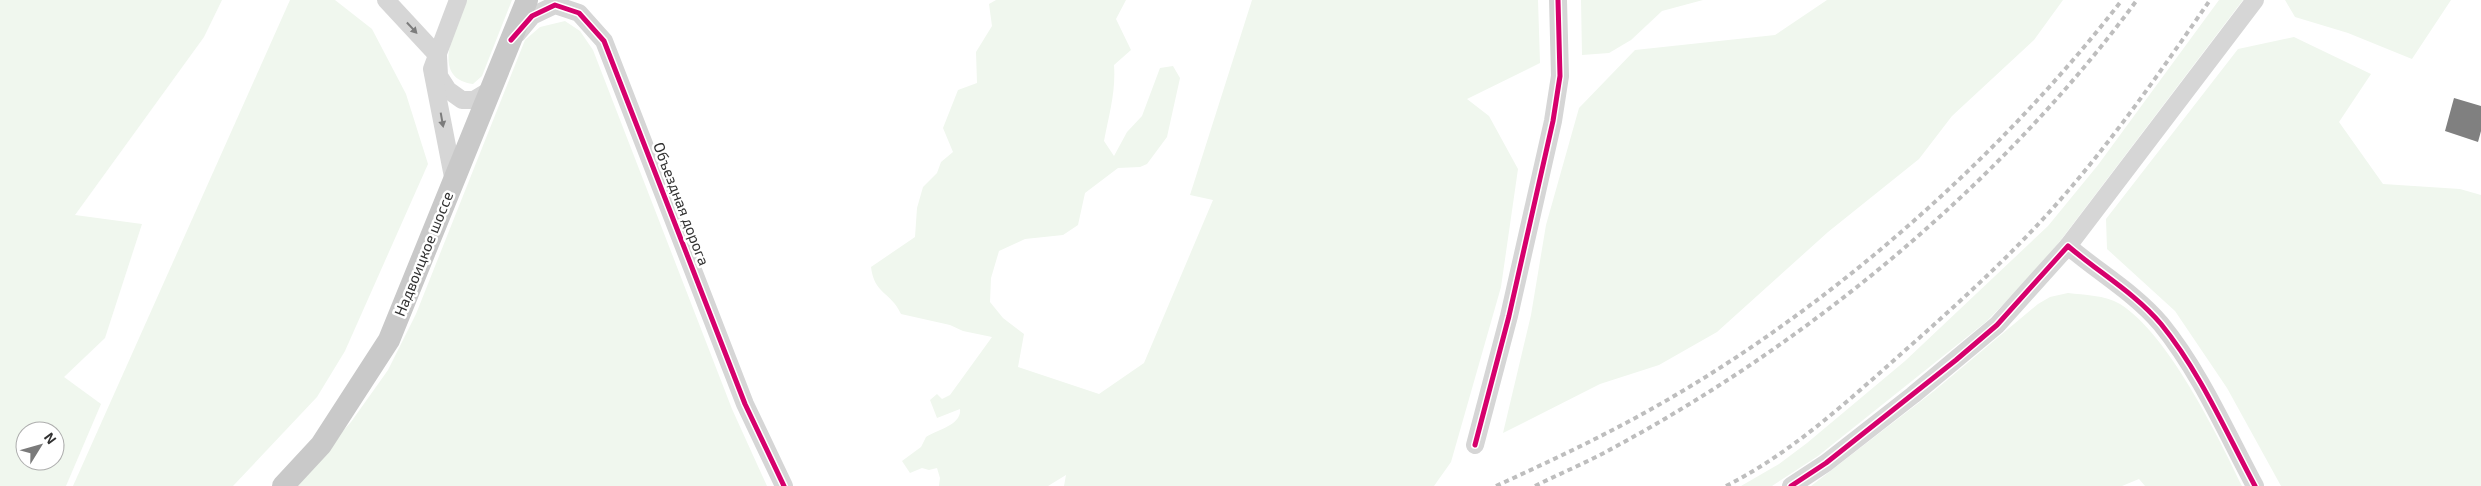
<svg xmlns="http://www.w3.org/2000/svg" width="2481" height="486" font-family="'Exo 2',sans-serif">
	<rect width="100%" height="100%" fill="#fff"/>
	<g fill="#f0f7ee" fill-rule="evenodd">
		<path d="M0 0H222L204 37 75 215 142 224 105 338 64 377 101 404 66 486H0ZM25 431H55V461H25Z"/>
		<path d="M290 0H335L372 29 406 94 428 164 345 351 317 397 233 486H73Z"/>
		<path d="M466 0H512L482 76 473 84C428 78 457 26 466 0Z"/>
		<path d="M996 0H1126L1116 19 1131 50 1114 65C1116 91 1109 115 1104 141L1114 156 1127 132 1142 116 1160 68 1173 66 1180 78 1167 137 1147 164 1140 167 1118 168 1085 193 1078 225 1063 235 1025 239 999 251 991 278 990 302 1003 318 1024 334 1018 367 1099 394 1144 363 1213 200 1190 195 1252 0H1538L1540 63 1467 99 1489 116 1518 169 1501 287 1451 462 1434 486H1064L1066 475 1048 486H939L940 478 937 468 929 470 922 468 910 473 902 461 921 447 926 437C937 430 962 425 960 409L937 418 930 400 937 394 942 399 950 395 992 337 963 331 950 325 901 314C891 292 874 294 871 267L915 237 917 208 923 187 937 173 941 162 953 152 943 128 958 90 977 83 976 52 992 26 989 4Z"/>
		<path d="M1581 0H1703L1662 11 1631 40 1609 53 1582 55Z"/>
		<path d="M1827 0H2063L2034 40 1952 116 1919 159 1828 232 1717 332 1659 365 1600 384 1503 433 1531 315 1546 225 1579 108 1635 50 1775 35Z"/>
		<path d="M2219 0H2243L2057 245 2025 282 1987 321 1818 456 1772 486H1741L1779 464 1807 443 1905 361 2048 226 2098 165Z"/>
		<path d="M2285 0H2451L2412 59 2348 33 2295 17Z"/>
		<path d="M565 21 580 31 593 50 732 409 767 486H296L329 446 351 422 388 370 416 314 525 40 540 27Z"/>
		<path d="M2294 37 2371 74 2339 122 2383 184 2460 189 2481 195V486H2281L2227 388 2175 311 2107 249 2106 219 2238 49Z"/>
		<path d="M2068 293C2084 295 2105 295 2120 304 2168 334 2217 434 2242 486H2145L2139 479 2122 486H1811L1934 391 2038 304 2050 297Z"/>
	</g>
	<path fill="#808080" d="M2454 98 2481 106V131L2478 142 2445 131Z"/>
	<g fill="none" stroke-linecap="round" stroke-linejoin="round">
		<g stroke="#d6d6d6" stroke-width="18">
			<path d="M386 0 438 56 439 76 448 90 462 100H474L492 89"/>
			<path d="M517 34 532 16 555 5 579 13 604 41 745 404 784 486"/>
			<path d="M454 182 432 69 458 0"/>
			<path d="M2068 246C2098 272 2135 293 2161 324 2200 372 2226 432 2255 486"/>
			<path d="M1475 445 1509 316 1553 121 1560 76 1558 0"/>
			<path d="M1791 486 1826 463 1913 395 1997 325 2068 246 2255 0"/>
		</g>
		<path stroke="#c9c9c9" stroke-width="22" d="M283 486 321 445 389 340 527 0"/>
		<g stroke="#bebebe" stroke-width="4" stroke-dasharray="5 4" stroke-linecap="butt">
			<path d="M1496 486C1544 464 1591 442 1637 417 1819 318 1996 163 2122 0"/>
			<path d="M1535 486C1561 473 1588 462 1613 448 1813 340 2002 183 2137 0"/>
			<path d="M1726 486C1789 454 1840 408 1892 362 1944 316 1996 270 2043 219 2104 153 2159 74 2210 0"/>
		</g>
		<g stroke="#fff" stroke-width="8">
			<g id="cycleway">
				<path d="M511 40 532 16 555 5 579 13 604 41 745 404 784 486"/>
				<path d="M1475 445 1509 316 1553 121 1560 76 1558 0"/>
				<path d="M1791 486 1826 463 1956 360 1997 325 2068 246C2098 272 2135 293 2161 324 2200 372 2226 432 2255 486"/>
			</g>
		</g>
		<use href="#cycleway" stroke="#d6006c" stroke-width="5"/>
	</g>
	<defs><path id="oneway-solid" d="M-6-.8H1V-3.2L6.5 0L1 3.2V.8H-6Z" transform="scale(1.25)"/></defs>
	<g fill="#7c7c7c">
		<use href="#oneway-solid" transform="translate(412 28) rotate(47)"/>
		<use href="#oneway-solid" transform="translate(442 120) rotate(80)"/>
	</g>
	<g text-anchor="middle" stroke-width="5" stroke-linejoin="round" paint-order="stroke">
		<g font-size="15" fill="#323232" stroke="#fff">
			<text transform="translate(681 204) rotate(69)" y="5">Объездная дорога</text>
			<text transform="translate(424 254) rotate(-68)" y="5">Надвоицкое шоссе</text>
		</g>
	</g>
	<g transform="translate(40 446) rotate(53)"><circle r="24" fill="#ffffff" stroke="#adadad"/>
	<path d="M0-4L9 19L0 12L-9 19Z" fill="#7a7a7a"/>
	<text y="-8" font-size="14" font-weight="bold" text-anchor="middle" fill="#323232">N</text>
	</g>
</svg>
